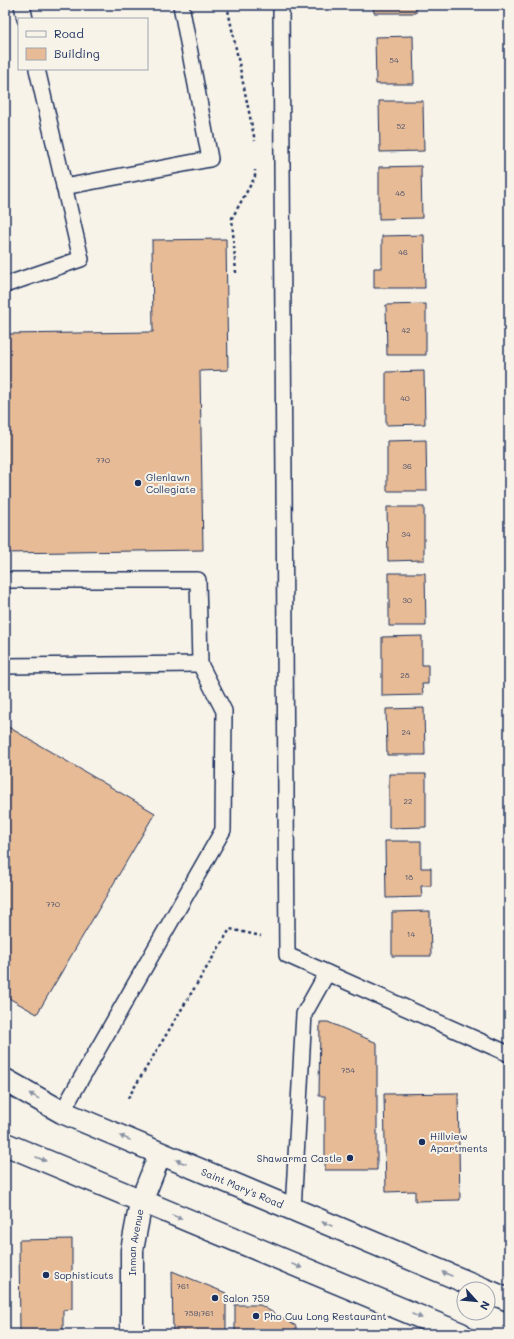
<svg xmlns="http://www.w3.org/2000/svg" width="514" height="1339" font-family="Mali,sans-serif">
	<rect width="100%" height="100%" fill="#f7f3e8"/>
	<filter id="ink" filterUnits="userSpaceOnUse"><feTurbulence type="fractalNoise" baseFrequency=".025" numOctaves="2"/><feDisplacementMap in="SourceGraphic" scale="8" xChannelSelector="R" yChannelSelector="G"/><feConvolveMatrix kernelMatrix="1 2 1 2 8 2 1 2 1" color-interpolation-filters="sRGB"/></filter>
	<g filter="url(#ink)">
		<g fill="#e6bb96" stroke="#1b2f5e">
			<path d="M373 5H416V13H374Z"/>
			<path d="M413 36 414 84H376L375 37Z"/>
			<path d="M379 101H423L424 151 380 152Z"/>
			<path d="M421 166 422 218 379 219V167Z"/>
			<path d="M424 235 425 288H374V268H382V236Z"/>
			<path d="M226 239 228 370 200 371 203 550 5 553V334L153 332 152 240Z"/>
			<path d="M426 304V355H387L386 305Z"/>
			<path d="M424 371 425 424 386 425V372Z"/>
			<path d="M426 440 427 491H387V441Z"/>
			<path d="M387 507H424V560L388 561Z"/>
			<path d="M389 573H425L426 626H389Z"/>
			<path d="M422 636V665H428V684H422L423 695 382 696V637Z"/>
			<path d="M424 708 425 755H387L386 709Z"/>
			<path d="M5 725 155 813 37 1014 5 996Z"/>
			<path d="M389 774H426V827L389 828Z"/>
			<path d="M385 841H421V868H431V886H421L422 897 386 898Z"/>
			<path d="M430 911 431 956H392V912Z"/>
			<path d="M320 1022H328L377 1043V1170H325V1096H319Z"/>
			<path d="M458 1093 460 1200 415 1201V1191L386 1192 384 1094Z"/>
			<path d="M72 1239V1309L63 1310V1334H20L19 1240Z"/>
			<path d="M172 1271 226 1293V1334H173Z"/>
			<path d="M235 1305H260L296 1326V1334H235Z"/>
		</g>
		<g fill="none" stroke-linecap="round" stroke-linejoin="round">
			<g stroke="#1b2f5e" stroke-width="18">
				<g id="service">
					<path d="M22 5 25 19"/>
					<path d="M281 5 287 955 509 1054"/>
					<path d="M64 187 210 159 181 5"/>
					<path d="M5 285 81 259 37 69"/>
					<path d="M5 580H198L200 664 224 711 223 830 62 1112"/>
					<path d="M5 666 200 664"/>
					<path d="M293 1210 304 1014 327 973"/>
				</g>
			</g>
			<g stroke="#1b2f5e" stroke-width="25">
				<g id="minor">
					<path id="s1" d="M132 1334V1250L141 1202 160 1154"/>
				</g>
			</g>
			<g stroke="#1b2f5e" stroke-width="25">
				<g id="secondary">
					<path id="s2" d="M5 1080 62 1112 483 1289"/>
					<path d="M5 1144 461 1334"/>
					<path d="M488 1291 509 1300"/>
				</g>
			</g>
			<g stroke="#1b2f5e" stroke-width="2.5" stroke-dasharray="3 3" stroke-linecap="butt">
				<path d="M227 5 255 141"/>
				<path d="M236 273 232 218 255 177V170"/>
				<path d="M128 1098 230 929 261 936"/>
			</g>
			<use href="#service" stroke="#f7f3e8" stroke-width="15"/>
			<use href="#minor" stroke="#f7f3e8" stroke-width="22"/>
			<use href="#secondary" stroke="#f7f3e8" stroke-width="22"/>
		</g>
		<defs><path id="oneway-solid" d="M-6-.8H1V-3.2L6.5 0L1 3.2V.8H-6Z"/></defs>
		<g fill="#8991a3">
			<use href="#oneway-solid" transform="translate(34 1096) rotate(-151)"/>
			<use href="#oneway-solid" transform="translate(125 1138) rotate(-157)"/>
			<use href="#oneway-solid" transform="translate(41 1159) rotate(23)"/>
			<use href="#oneway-solid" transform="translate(181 1162) rotate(-157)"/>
			<use href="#oneway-solid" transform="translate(177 1217) rotate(22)"/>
			<use href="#oneway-solid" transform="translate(327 1224) rotate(-157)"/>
			<use href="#oneway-solid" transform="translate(297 1266) rotate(22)"/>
			<use href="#oneway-solid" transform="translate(447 1274) rotate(-157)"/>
			<use href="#oneway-solid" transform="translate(417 1316) rotate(22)"/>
		</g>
	</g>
	<g fill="#1b2f5e" stroke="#f7f3e8" stroke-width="1.5">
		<circle cx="138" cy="483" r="4"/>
		<circle cx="422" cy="1142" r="4"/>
		<circle cx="350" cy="1158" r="4"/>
		<circle cx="46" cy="1275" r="4"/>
		<circle cx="215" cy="1298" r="4"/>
		<circle cx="256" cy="1316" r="4"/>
	</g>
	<g text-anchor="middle" stroke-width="4" stroke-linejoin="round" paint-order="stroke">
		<g font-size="8" fill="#4e526c">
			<text x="394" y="63">54</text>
			<text x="401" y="129">52</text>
			<text x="400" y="196">48</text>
			<text x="403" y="255">46</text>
			<text x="406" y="333">42</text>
			<text x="405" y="401">40</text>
			<text x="103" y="463">770</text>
			<text x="407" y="469">36</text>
			<text x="406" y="537">34</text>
			<text x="407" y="603">30</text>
			<text x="405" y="678">28</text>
			<text x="406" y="735">24</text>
			<text x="408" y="804">22</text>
			<text x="409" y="880">18</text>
			<text x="53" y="907">770</text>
			<text x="411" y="937">14</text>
			<text x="348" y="1073">754</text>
			<text x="183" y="1289">761</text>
			<text x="199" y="1316">759;761</text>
		</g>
		<g font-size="10" fill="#1b2f5e" stroke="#f7f3e8" text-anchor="start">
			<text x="146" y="481">Glenlawn<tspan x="146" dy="12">Collegiate</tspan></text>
			<text x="430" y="1140">Hillview<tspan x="430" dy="12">Apartments</tspan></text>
			<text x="342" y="1162" text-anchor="end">Shawarma Castle</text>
			<text x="54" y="1279">Sophisticuts</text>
			<text x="223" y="1302">Salon 759</text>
			<text x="264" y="1320">Pho Cuu Long Restaurant</text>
		</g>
		<g font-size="10" fill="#1b2f5e" stroke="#f7f3e8">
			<text dy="4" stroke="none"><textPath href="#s2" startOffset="261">Saint Mary's Road</textPath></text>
			<text dy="4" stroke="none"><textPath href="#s1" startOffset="92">Inman Avenue</textPath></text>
		</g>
	</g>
	<rect width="514" height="1339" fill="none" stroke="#f7f3e8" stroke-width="20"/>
	<rect x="10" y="10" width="494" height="1319" fill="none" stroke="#1b2f5e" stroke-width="1.5" filter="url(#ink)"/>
	<rect x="18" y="18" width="130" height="52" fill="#f7f3e8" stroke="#9fa5b1"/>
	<rect x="26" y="31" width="20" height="6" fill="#f7f3e8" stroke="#9fa5b1"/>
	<text x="54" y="38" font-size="12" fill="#1b2f5e">Road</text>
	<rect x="26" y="48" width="20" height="12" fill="#e6bb96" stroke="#9fa5b1"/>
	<text x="54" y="58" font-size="12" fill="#1b2f5e">Building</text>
	<g transform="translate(476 1301) rotate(117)"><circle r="19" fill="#f7f3e8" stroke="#9fa5b1"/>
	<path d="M0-3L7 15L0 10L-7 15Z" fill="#1b2f5e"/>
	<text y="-6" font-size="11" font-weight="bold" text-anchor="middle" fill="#1b2f5e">N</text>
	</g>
</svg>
